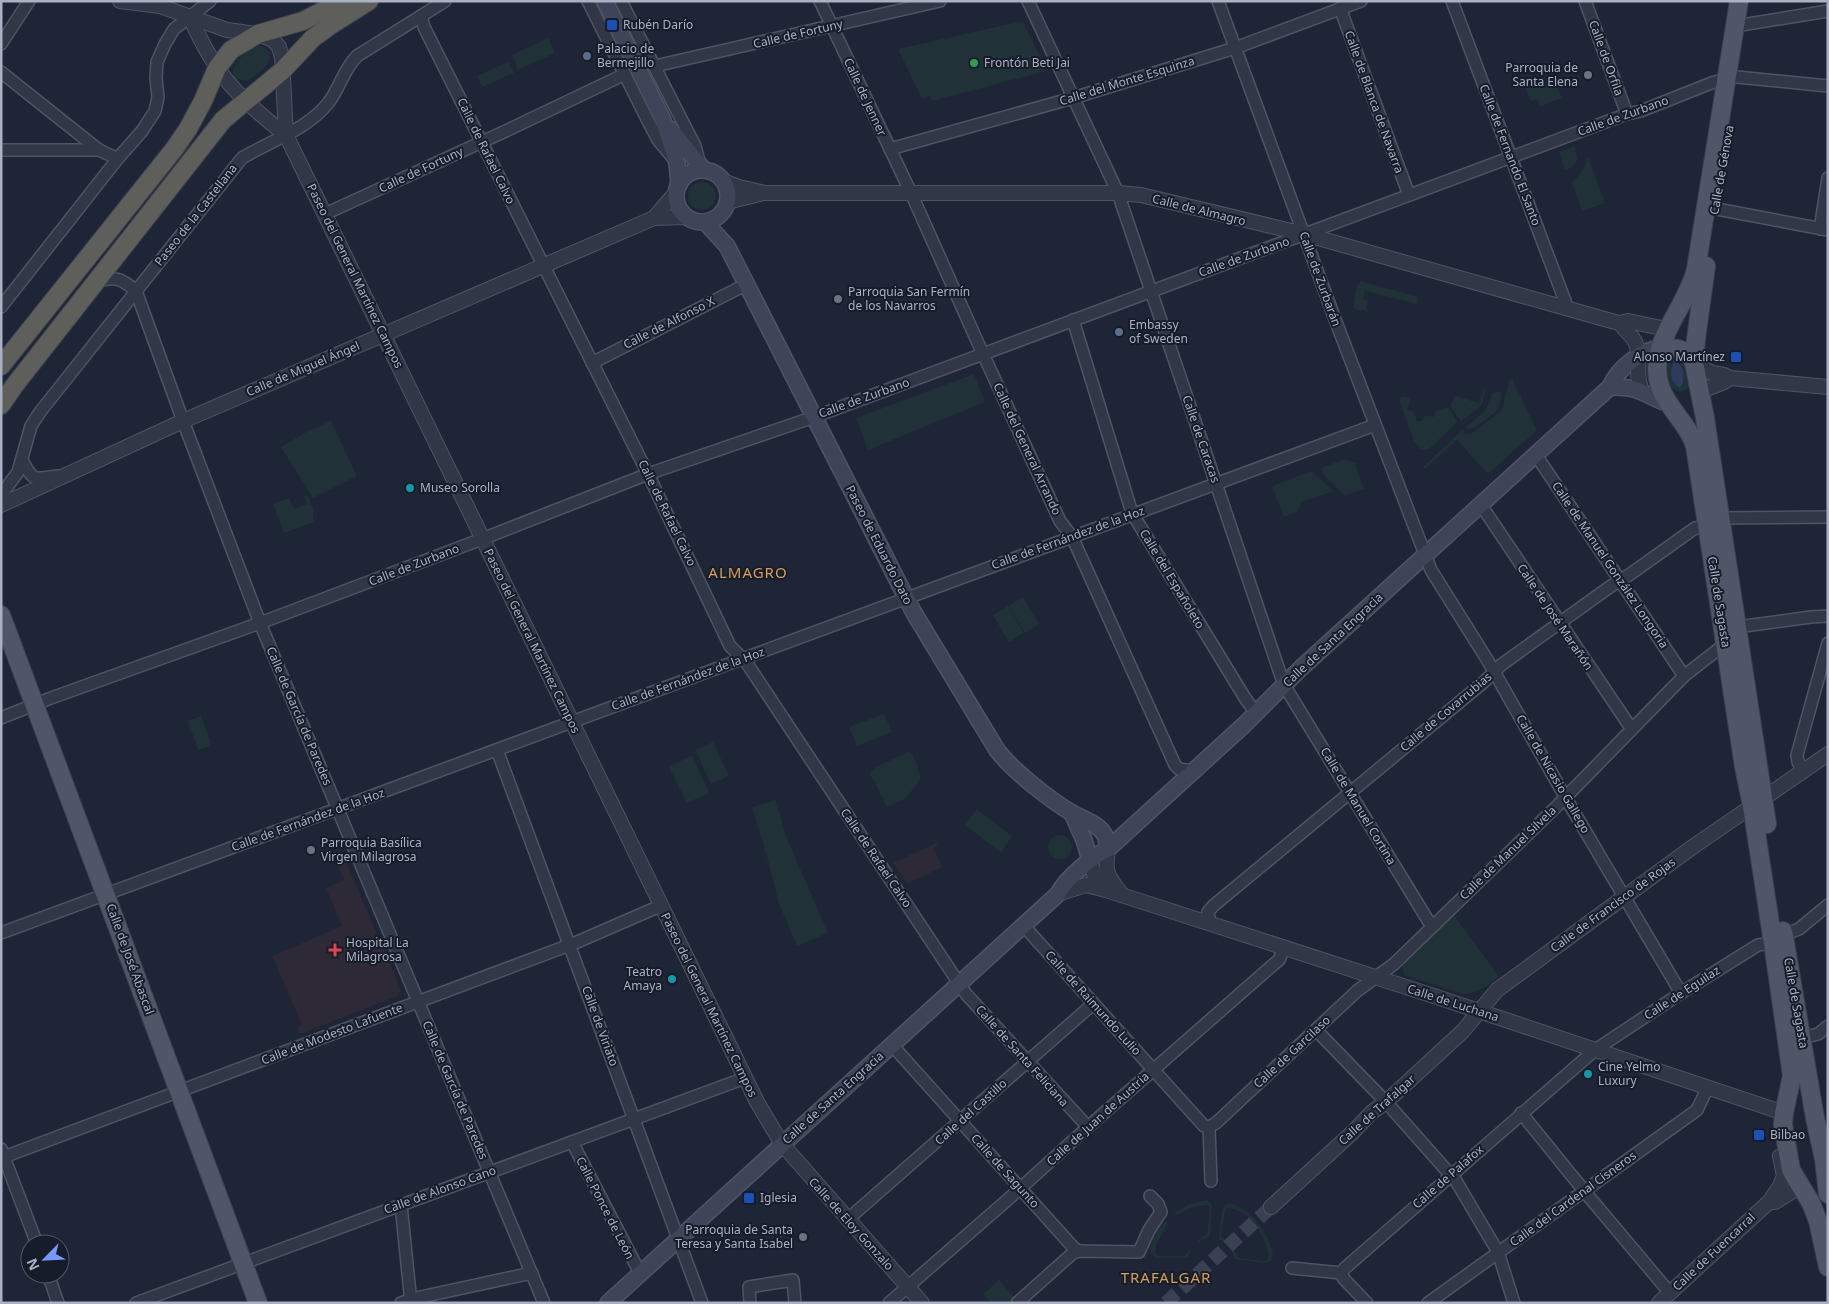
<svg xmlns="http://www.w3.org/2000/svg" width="1829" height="1304" font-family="'Noto Sans',sans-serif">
	<rect width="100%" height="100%" fill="#1e2536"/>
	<g fill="#2d2937">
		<path d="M936 843 938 845 933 848 942 867 907 884 893 863Z"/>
		<path d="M344 857 401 990 398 996 300 1034 297 1028 302 1025 272 956 342 926 326 888 344 880 336 861Z"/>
	</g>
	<g fill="#203137">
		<path d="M1023 21 1047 71 932 101 930 96 922 99 898 49Z"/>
		<path d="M548 38 555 53 518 70 512 55Z"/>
		<path d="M262 46 270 52C272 66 257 74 247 81L236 79 233 73C233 60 250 46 262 46Z"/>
		<path d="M508 62 514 73 482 87 477 76Z"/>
		<path d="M1554 78 1562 98 1540 106 1537 99 1531 101 1525 89Z"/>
		<path d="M1575 146 1577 159 1573 167 1565 170 1559 152Z"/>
		<path d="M1588 156 1605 203 1582 211 1572 183 1583 170Z"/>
		<circle cx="702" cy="196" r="14"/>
		<path d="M1360 281 1419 297 1417 304 1365 291 1363 298 1368 301 1366 310H1356L1353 307 1357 284H1359Z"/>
		<path d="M1677 357 1686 362 1690 384 1686 390 1680 392 1670 388 1666 372 1668 361Z"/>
		<path d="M974 374 985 402 868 450 856 418Z"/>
		<path d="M1512 379 1537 430 1488 474 1457 440 1425 469 1423 467 1462 430 1466 434H1471L1502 410 1509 380Z"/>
		<path d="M1484 388 1485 392 1483 402 1480 407 1461 421 1450 406 1455 396 1479 403Z"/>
		<path d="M1497 391 1502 393 1499 406 1495 413 1474 428 1468 429 1466 427 1485 411 1492 394Z"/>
		<path d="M1402 396 1410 398 1407 410 1413 411 1416 417V420L1422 421 1423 418 1428 415 1434 417 1436 411 1446 407 1449 408 1457 422 1429 449 1422 450 1414 441 1399 400Z"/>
		<path d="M331 421 357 476 313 498 281 447 308 431Z"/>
		<path d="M1345 459 1355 463 1364 489 1346 495 1342 494 1324 475 1321 468Z"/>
		<path d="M1311 471 1334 491 1301 502 1297 512 1284 517 1272 486Z"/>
		<path d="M308 495 314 511 313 517 314 522 284 533 273 504 289 498 294 509 307 504 304 496Z"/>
		<path d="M1023 597 1039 624 1025 633 1008 606Z"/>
		<path d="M1008 606 1024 633 1009 642 993 615Z"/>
		<path d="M884 714 892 732 857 746 849 727Z"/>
		<path d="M201 716 211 743H209L210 746 198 750 188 721Z"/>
		<path d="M713 742 729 776 711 784 695 750Z"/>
		<path d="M910 751 918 766V772L921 778 906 798 887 807 870 773 876 767Z"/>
		<path d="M692 755 709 793 687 803 669 767Z"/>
		<path d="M775 800 786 836 828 933 797 946 779 904 768 860 752 807Z"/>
		<path d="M977 809 1012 836 1001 853 965 825Z"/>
		<circle cx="1060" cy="847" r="12"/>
		<path d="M1454 915 1499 977C1488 985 1477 994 1463 994L1404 975 1402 966Z"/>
		<path d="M1206 1200 1210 1202 1212 1207 1210 1236 1199 1242 1198 1240 1207 1234 1210 1210 1208 1205 1193 1207 1177 1215 1174 1213 1189 1204Z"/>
		<path d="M1230 1203C1237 1206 1245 1209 1251 1215 1258 1222 1285 1257 1266 1263L1235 1259 1231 1250 1233 1249 1238 1258 1266 1261 1269 1257C1266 1237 1250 1209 1227 1208L1225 1210 1221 1236 1226 1242 1225 1243 1219 1239 1222 1210 1225 1205Z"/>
		<path d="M1166 1221 1168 1224 1157 1243 1155 1253 1158 1256H1185L1191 1247 1189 1256 1186 1258H1156L1151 1254C1149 1243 1157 1228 1166 1221Z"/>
		<path d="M999 1280 1014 1297 1008 1303H991L983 1294Z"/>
	</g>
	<path fill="#2f3b5c" d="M1674 362 1676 361C1685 368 1686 379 1680 388 1670 383 1669 371 1674 362Z"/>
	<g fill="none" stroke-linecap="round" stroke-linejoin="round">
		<path stroke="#3a4152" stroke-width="14" stroke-dasharray="14 7" stroke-linecap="butt" d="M1166 1303 1271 1207"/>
		<g stroke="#4f5465" stroke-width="14">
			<g id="minor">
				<path d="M588 1 647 119 658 140 673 158"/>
				<path d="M621 1 695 146 699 161"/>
				<path d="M820 1 911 193 978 343 1060 521 1072 537 1078 550 1175 765 1179 769 1194 771"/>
				<path d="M1028 1 1118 193 1284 685 1432 927"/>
				<path d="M1218 1 1336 322 1431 570 1488 661 1571 807 1681 993"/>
				<path d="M1452 1 1568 309"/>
				<path d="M1585 1 1627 114"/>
				<path d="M1340 8 1409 195"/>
				<path d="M421 16 424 27 648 474 730 646 746 662 966 994 1088 1127"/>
				<path d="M1735 26 1828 11"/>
				<path d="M1 44 29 1"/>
				<path d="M655 66 940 1"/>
				<path d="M1 72 99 150 114 157H119"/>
				<path d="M890 149 1073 98 1235 48 1361 1"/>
				<path d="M1 150H99"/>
				<path d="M1706 207 1828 230"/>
				<path d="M325 214 510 129 625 74"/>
				<path d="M1820 229 1828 178"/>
				<path d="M96 282C115 276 121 278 136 291L183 421 260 623 544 1303"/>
				<path d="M1 307 119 157 142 131 155 111 158 97 156 78 157 62 165 44 174 29 210 1"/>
				<path d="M1073 320 1132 513 1245 698 1256 713"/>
				<path d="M592 363 747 284"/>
				<path d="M1536 455 1684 676"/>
				<path d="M22 460C34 484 35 478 58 476"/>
				<path d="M1 495 18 472 31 426 40 412 242 158C272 140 307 130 329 102 340 87 344 69 357 56L445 1"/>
				<path d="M1481 505 1631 728"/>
				<path d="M1720 518 1828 517"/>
				<path d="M1737 627 1811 617 1828 616"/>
				<path d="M1 718 51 698 260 623 482 539 648 474 814 417 1627 114 1641 111 1714 82 1737 77 1828 86"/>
				<path d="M497 750 702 1303"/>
				<path d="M1803 770 1798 762 1797 755 1828 643"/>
				<path d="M1210 924 1208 912 1213 906 1485 681 1501 665 1611 586 1629 575 1695 528 1707 525"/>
				<path d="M1023 925 1204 1126 1209 1127"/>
				<path d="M1 933 1375 425"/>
				<path d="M1783 935 1799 929 1828 905"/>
				<path d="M1316 1030 1386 1102 1456 1181 1498 1252 1514 1303"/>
				<path d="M1802 1038 1818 1034 1828 1026"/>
				<path d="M892 1045 1073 1247 1079 1251"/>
				<path d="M1521 1113 1590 1198 1670 1293"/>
				<path d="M1209 1127 1216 1123 1357 991 1394 964 1558 805 1684 676 1725 644"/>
				<path d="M1209 1127 1211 1181"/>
				<path d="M572 1142 640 1273"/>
				<path d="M1 1149 37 1244"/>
				<path d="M1 1158 575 943 660 906"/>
				<path d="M401 1205 411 1303"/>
				<path d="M847 1220 1093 1004"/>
				<path d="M1292 1268 1341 1273"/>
				<path d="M1341 1273 1345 1268 1595 1050 1681 993 1758 945 1773 943"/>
				<path d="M1341 1273 1344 1279 1367 1303"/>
				<path d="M48 1274 58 1303"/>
				<path d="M136 1303 745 1078"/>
				<path d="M401 1303 416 1298 532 1273"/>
				<path d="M750 1303 749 1287 793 1280 795 1303"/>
				<path d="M889 1303 1013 1195 1088 1127 1274 964 1279 960 1284 948"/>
				<path d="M1017 1303 1073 1253 1079 1251 1139 1252 1149 1230 1161 1212 1158 1204 1150 1196"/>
				<path d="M1428 1303 1697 1110 1708 1087"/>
			</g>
		</g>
		<g stroke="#4f5465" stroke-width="16">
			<g id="tertiary">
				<path d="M120 1 160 6 227 30 258 34 273 40 279 47 282 58 286 135 757 1102 782 1144 922 1303"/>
				<path d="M190 17C215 74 237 97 286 135"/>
				<path d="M723 181 739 187 765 193H1118L1141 195 1304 234 1615 322 1620 323 1628 321 1666 329"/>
				<path d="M727 202 760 194"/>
				<path d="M654 218 677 191"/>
				<path d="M1620 323C1624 331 1633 335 1636 344 1642 361 1634 373 1642 391"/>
				<path d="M1694 363 1712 373 1724 375 1730 378 1828 387"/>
				<path d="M1699 392 1724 382 1730 378"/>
				<path d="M1 505 183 421 654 218 686 217"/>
				<path d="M1108 849C1104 873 1108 876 1122 895"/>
				<path d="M1090 860 1096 881 1106 890 1440 998 1784 1113"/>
				<path d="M1058 894 1086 885 1106 890"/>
				<path d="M1769 1202H1775L1801 1186"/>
				<path d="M1271 1207 1353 1132 1372 1112 1386 1102 1463 1031 1497 990 1694 846 1828 754"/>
				<path d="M1659 1303 1769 1202 1780 1186 1784 1176 1780 1156"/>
			</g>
		</g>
		<g stroke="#4f5465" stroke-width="18">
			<g id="secondary">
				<path d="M605 1 663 120 677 163 679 185"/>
				<path d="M670 129 704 170"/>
				<circle cx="702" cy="196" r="26"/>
				<path d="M705 222 727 246 914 613 997 750C1012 770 1050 800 1072 813 1082 819 1098 823 1104 834 1107 838 1107 845 1108 849"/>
				<path d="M1610 387C1640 386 1644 395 1669 404"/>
				<path d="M1072 813 1084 840 1090 860"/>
				<path d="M608 1303 1058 894C1066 878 1093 856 1108 849L1244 725 1301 668 1610 387C1618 368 1641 350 1661 348"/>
			</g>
		</g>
		<g stroke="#3b4050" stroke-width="20">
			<g id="primary">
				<path d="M1739 1 1696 269C1687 309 1644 345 1661 389 1669 410 1689 425 1695 446L1744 767 1752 806 1773 943 1792 1076 1784 1113 1783 1124 1785 1136 1791 1170 1811 1203 1818 1221 1828 1267"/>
				<path d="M1706 266 1696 339 1694 363 1705 418 1767 824"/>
				<path d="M1661 348C1676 348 1688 348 1694 363"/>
				<path d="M1 615 258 1303"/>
				<path d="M1783 931 1815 1118 1824 1159 1828 1194"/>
			</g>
		</g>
		<g stroke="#3c4150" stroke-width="20">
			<g id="trunk">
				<path d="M1 366 175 148 188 129 203 101 217 68 231 50 258 34 303 21 342 1"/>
				<path d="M1 405 14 386 223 120 282 71 313 38 331 25 369 1"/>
			</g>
		</g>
		<use href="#minor" stroke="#313746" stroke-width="11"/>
		<use href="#tertiary" stroke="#313746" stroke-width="14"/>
		<use href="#secondary" stroke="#3f4559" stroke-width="15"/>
		<use href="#primary" stroke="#4f5667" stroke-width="18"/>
		<use href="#trunk" stroke="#5e5e5a" stroke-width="18"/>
	</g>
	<g fill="#1a4fb4" stroke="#171c2a" stroke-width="2">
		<rect x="606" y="19" width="12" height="12" rx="2.5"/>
		<rect x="1730" y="351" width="12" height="12" rx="2.5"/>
		<rect x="1753" y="1129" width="12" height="12" rx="2.5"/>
		<rect x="743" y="1192" width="12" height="12" rx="2.5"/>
	</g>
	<g fill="#5c6f8a" stroke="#171c2a" stroke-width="2">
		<circle cx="587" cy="56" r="5"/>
		<circle cx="1119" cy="332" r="5"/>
	</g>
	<circle fill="#2e9e5b" stroke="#171c2a" stroke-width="2" cx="974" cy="63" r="5"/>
	<g fill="#6b7280" stroke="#171c2a" stroke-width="2">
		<circle cx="1588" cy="75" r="5"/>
		<circle cx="838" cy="299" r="5"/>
		<circle cx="311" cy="850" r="5"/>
		<circle cx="803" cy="1237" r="5"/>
	</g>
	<g fill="#0f9aa8" stroke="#171c2a" stroke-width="2">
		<circle cx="410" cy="488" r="5"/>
		<circle cx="672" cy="979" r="5"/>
		<circle cx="1588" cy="1074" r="5"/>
	</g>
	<path fill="#e0444e" stroke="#171c2a" stroke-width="2" d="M332.5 942.5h5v5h5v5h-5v5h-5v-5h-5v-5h5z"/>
	<g text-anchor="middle" stroke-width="4" stroke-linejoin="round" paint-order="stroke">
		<g font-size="12" fill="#abb1c4" stroke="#171c2a" text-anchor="start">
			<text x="623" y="29">Rubén Darío</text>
			<text x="597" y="53">Palacio de<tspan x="597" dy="14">Bermejillo</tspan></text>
			<text x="984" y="67">Frontón Beti Jai</text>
			<text x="1578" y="72" text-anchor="end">Parroquia de<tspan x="1578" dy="14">Santa Elena</tspan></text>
			<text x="848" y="296">Parroquia San Fermín<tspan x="848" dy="14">de los Navarros</tspan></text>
			<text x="1129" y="329">Embassy<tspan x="1129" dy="14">of Sweden</tspan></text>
			<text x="1725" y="361" text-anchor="end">Alonso Martínez</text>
			<text x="420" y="492">Museo Sorolla</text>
			<text x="321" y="847">Parroquia Basílica<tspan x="321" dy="14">Virgen Milagrosa</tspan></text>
			<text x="346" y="947">Hospital La<tspan x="346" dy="14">Milagrosa</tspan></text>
			<text x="662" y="976" text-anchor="end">Teatro<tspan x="662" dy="14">Amaya</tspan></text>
			<text x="1598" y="1071">Cine Yelmo<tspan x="1598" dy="14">Luxury</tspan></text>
			<text x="1770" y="1139">Bilbao</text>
			<text x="760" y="1202">Iglesia</text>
			<text x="793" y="1234" text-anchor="end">Parroquia de Santa<tspan x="793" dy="14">Teresa y Santa Isabel</tspan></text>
		</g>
		<g font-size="12" fill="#abb1c4" stroke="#171c2a">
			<text transform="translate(798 34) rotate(-13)" y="4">Calle de Fortuny</text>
			<text transform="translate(1606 58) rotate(70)" y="4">Calle de Orfila</text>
			<text transform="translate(1127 81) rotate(-17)" y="4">Calle del Monte Esquinza</text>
			<text transform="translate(865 97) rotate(65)" y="4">Calle de Jenner</text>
			<text transform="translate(1374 102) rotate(70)" y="4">Calle de Blanca de Navarra</text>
			<text transform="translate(1623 116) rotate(-20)" y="4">Calle de Zurbano</text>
			<text transform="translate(486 151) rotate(64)" y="4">Calle de Rafael Calvo</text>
			<text transform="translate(1510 155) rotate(69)" y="4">Calle de Fernando El Santo</text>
			<text transform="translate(421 170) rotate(-25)" y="4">Calle de Fortuny</text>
			<text transform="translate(1722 170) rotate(-80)" y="4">Calle de Génova</text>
			<text transform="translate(1199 210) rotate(14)" y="4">Calle de Almagro</text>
			<text transform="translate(196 215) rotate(-52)" y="4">Paseo de la Castellana</text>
			<text transform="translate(1244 257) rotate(-20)" y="4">Calle de Zurbano</text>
			<text transform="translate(355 276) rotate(64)" y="4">Paseo del General Martínez Campos</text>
			<text transform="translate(1320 279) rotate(70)" y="4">Calle de Zurbarán</text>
			<text transform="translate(669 323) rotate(-27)" y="4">Calle de Alfonso X</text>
			<text transform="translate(303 369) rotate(-23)" y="4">Calle de Miguel Ángel</text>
			<text transform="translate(864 398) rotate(-20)" y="4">Calle de Zurbano</text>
			<text transform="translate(1201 439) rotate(71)" y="4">Calle de Caracas</text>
			<text transform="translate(1027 449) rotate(65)" y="4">Calle del General Arrando</text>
			<text transform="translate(667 513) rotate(64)" y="4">Calle de Rafael Calvo</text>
			<text transform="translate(1068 538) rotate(-20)" y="4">Calle de Fernández de la Hoz</text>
			<text transform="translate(879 545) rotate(63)" y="4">Paseo de Eduardo Dato</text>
			<text transform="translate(414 565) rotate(-21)" y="4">Calle de Zurbano</text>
			<text transform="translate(1610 565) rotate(56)" y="4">Calle de Manuel González Longoria</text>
			<text transform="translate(1172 579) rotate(59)" y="4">Calle del Españoleto</text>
			<text transform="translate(1719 602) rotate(81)" y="4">Calle de Sagasta</text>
			<text transform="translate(1555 617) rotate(56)" y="4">Calle de José Marañón</text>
			<text transform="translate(1333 640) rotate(-43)" y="4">Calle de Santa Engracia</text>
			<text transform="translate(532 641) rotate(64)" y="4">Paseo del General Martínez Campos</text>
			<text transform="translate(688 679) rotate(-20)" y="4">Calle de Fernández de la Hoz</text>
			<text transform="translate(1446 712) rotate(-40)" y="4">Calle de Covarrubias</text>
			<text transform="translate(299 716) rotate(67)" y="4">Calle de García de Paredes</text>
			<text transform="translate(1553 774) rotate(60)" y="4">Calle de Nicasio Gallego</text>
			<text transform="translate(1358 806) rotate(59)" y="4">Calle de Manuel Cortina</text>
			<text transform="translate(308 820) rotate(-20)" y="4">Calle de Fernández de la Hoz</text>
			<text transform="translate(1508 853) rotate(-44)" y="4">Calle de Manuel Silvela</text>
			<text transform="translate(876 858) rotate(56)" y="4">Calle de Rafael Calvo</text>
			<text transform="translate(1613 905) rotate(-36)" y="4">Calle de Francisco de Rojas</text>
			<text transform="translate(130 959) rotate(70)" y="4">Calle de José Abascal</text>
			<text transform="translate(1682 993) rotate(-33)" y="4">Calle de Eguilaz</text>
			<text transform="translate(1093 1003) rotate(48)" y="4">Calle de Raimundo Lulio</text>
			<text transform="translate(1453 1003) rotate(18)" y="4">Calle de Luchana</text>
			<text transform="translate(1796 1003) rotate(80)" y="4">Calle de Sagasta</text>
			<text transform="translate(709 1005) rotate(64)" y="4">Paseo del General Martínez Campos</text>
			<text transform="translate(600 1026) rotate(70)" y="4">Calle de Viriato</text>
			<text transform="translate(332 1034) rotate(-21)" y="4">Calle de Modesto Lafuente</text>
			<text transform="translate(1292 1052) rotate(-43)" y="4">Calle de Garcilaso</text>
			<text transform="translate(1022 1056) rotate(48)" y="4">Calle de Santa Feliciana</text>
			<text transform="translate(455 1090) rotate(67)" y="4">Calle de García de Paredes</text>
			<text transform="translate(833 1098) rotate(-42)" y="4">Calle de Santa Engracia</text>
			<text transform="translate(1377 1110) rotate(-42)" y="4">Calle de Trafalgar</text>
			<text transform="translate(971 1112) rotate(-42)" y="4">Calle del Castillo</text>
			<text transform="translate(1098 1119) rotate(-42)" y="4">Calle de Juan de Austria</text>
			<text transform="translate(1005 1171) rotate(48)" y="4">Calle de Sagunto</text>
			<text transform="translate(1448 1177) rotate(-41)" y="4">Calle de Palafox</text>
			<text transform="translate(440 1190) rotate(-20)" y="4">Calle de Alonso Cano</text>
			<text transform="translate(1573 1199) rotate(-36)" y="4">Calle del Cardenal Cisneros</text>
			<text transform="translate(605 1208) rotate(63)" y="4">Calle Ponce de León</text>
			<text transform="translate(851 1224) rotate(48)" y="4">Calle de Eloy Gonzalo</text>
			<text transform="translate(1714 1252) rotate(-43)" y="4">Calle de Fuencarral</text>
		</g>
		<g font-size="15" letter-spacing="1" fill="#d69f53" stroke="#171c2a">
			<text x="748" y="578">ALMAGRO</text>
			<text x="1166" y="1283">TRAFALGAR</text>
		</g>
	</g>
	<rect width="1829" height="1304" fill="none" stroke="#abb1c4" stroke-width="5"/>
	<g transform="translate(45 1259) rotate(246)"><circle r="24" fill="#171c2a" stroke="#525868"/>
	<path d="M0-4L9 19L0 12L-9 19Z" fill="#7898fb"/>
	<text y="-8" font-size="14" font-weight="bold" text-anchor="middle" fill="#abb1c4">N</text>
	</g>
</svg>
